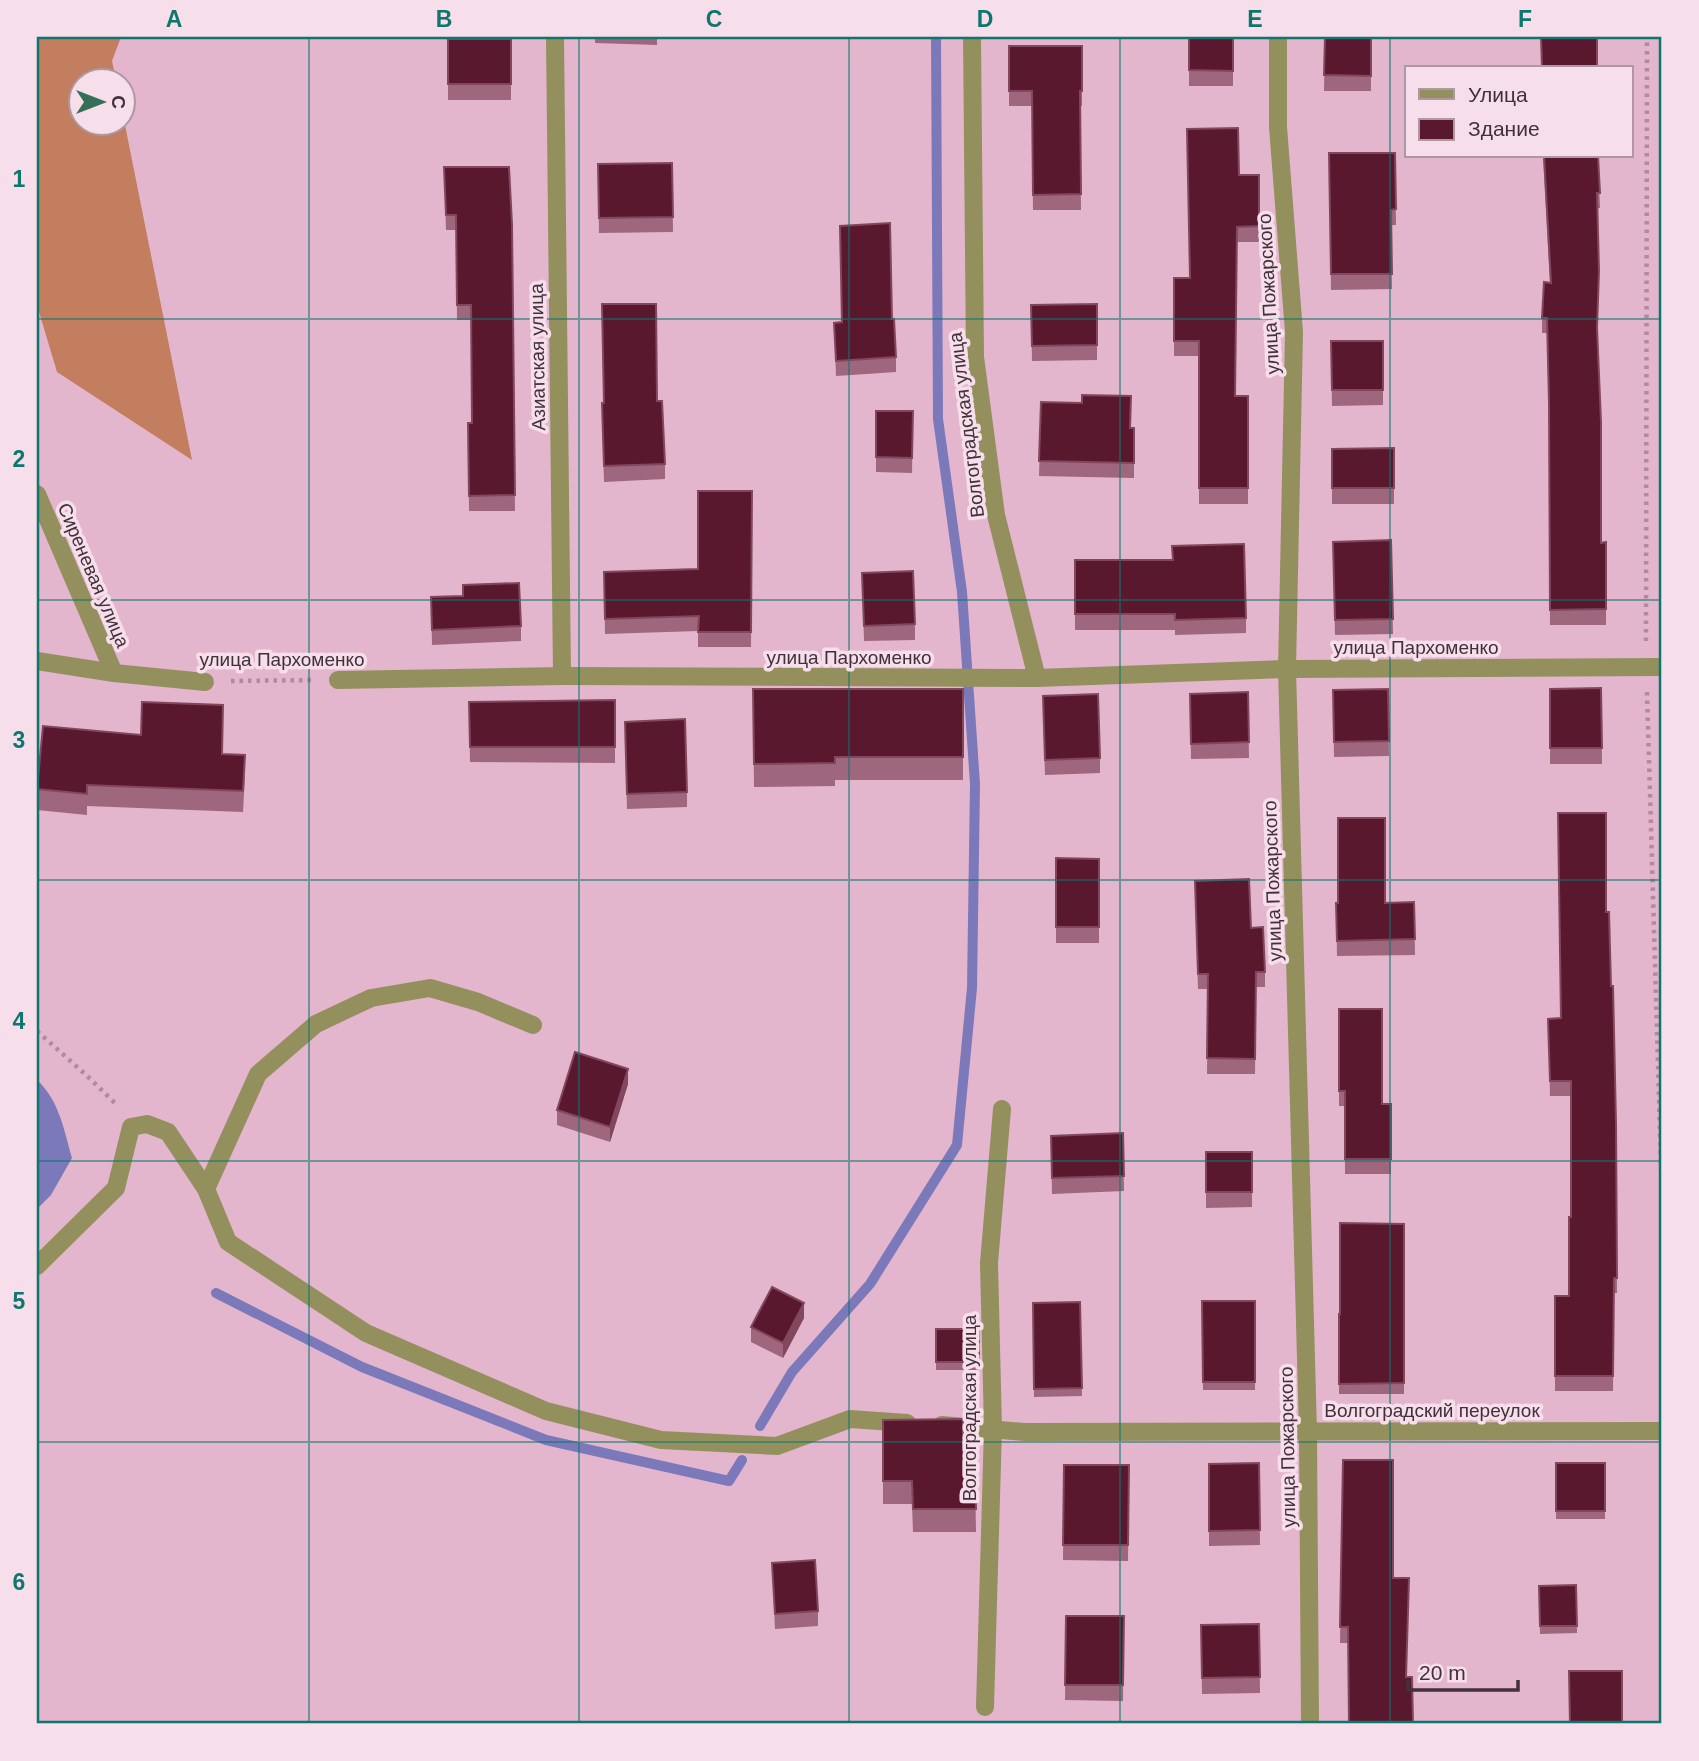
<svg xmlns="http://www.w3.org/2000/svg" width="1699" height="1761" font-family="Helvetica,sans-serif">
	<rect width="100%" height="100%" fill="#e3b6ce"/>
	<path fill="#c37e5f" d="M37 37H121L112 61 116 80H80V122H122L123 115 192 460 57 372 37 305Z"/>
	<path fill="#7c79ba" d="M37 1080C59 1100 64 1130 72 1158L51 1195 37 1209Z"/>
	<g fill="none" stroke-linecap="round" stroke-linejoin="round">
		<g stroke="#7c79ba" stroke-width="10">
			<path d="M216 1293 362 1367 546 1440 729 1481 742 1460"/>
			<path d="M760 1426 792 1372 870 1284 957 1145 972 988 975 784 962 592 938 419 936 37"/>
		</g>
		<g stroke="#af8b9e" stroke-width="4.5" stroke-dasharray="3.5 5" stroke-linecap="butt">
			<path d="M1646 641 1647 37"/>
			<path d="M231 681 313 680"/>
			<path d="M1647 692 1662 1200"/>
			<path d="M37 1031 85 1074 116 1104"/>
		</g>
		<path stroke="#93905d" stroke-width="18" d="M206 1189 258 1074 316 1024 371 998 430 988 478 1002 533 1025"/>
		<g stroke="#93905d" stroke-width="18">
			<path d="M555 37 562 676"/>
			<path d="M972 37 975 357 996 515 1037 678"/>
			<path d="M1278 37V127L1294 332 1287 669 1308 1431 1310 1724"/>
			<path d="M37 494 114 673"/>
			<path d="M37 661 114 673 205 682"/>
			<path d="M338 680 562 676 1037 678 1287 669 1662 667"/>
			<path d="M37 1266 116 1188 131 1127 147 1124 168 1132 206 1189 228 1242 366 1333 546 1411 661 1440 777 1446 850 1419 907 1423"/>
			<path d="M942 1425 1025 1432 1662 1431"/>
			<path d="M985 1707 993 1428 989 1263 1002 1109"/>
		</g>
	</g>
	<g fill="#9e677e">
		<path d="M595 37H657V45L595 43Z"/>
		<rect x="1189" y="37" width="44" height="49"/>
		<path d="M1325 37H1371V91H1324Z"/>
		<rect x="448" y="39" width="63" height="61"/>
		<path d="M1009 46H1082V106H1080L1081 210H1033L1032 106H1009Z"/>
		<path d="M1329 153H1395L1396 225H1391L1392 289 1331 290Z"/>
		<path d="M1543 156H1598L1600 208H1597L1599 286 1597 335 1601 543 1606 542V625H1550L1549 418 1547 333H1542V318L1550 283Z"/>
		<path d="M672 163 673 232 599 233 598 164Z"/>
		<path d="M444 167 512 224 515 511H469L468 423H472L471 320H457L456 230H446Z"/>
		<path d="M1239 175H1259V242H1237L1235 396H1248V504H1199V356H1174V278H1190Z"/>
		<path d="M1097 304V360L1032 361 1031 305Z"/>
		<path d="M834 323 896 357V372L836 376Z"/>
		<path d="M1331 341H1383V405L1332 406Z"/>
		<path d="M657 401 665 464V479L604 482 602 418Z"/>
		<path d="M1041 402 1130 428H1134V478L1039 476Z"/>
		<path d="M876 411H913L912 473 876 472Z"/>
		<path d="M1394 448V504H1332V449Z"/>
		<path d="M752 491 751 647H698V631L605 634 604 572 698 569Z"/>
		<path d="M1391 540 1393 634 1335 635 1333 542Z"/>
		<path d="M1075 560 1246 618V633L1175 635V630H1075Z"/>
		<path d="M862 573 915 624V640L864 641Z"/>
		<path d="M463 585 521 626V641L432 645 431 597 463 596Z"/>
		<path d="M1601 688 1602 764H1550V689Z"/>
		<path d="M753 689H963V780H835V786L754 787Z"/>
		<path d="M1388 689 1389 756 1334 757 1333 690Z"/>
		<path d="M1248 692 1249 758 1191 759 1190 694Z"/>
		<path d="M615 700V763L470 762 469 702Z"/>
		<path d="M1043 711 1100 758V773L1045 775Z"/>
		<path d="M141 735 222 754 245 775 243 812 87 806V815L37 810V789Z"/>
		<path d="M625 737 687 792V807L627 809Z"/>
		<path d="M1056 858 1099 859V943H1056Z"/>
		<path d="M1195 881 1251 928 1265 972V987H1256L1255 1074H1207L1208 989H1198Z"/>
		<path d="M1414 902 1415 955 1337 956 1336 903Z"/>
		<path d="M1606 912 1616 1123 1617 1293H1614L1613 1391H1555V1296H1569L1571 1217V1096H1550L1548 1019 1561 1018Z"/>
		<path d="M1339 1009 1382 1104H1391V1174H1345V1106H1339Z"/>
		<path d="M628 1084 610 1142 557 1125V1110Z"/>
		<path d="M1123 1133 1124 1191 1052 1194 1051 1136Z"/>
		<path d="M1206 1152H1252V1207L1206 1208Z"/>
		<path d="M1404 1224V1394H1339V1314H1340Z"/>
		<path d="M1202 1301H1255V1390H1203Z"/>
		<path d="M1080 1302 1082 1396 1034 1397 1033 1303Z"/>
		<path d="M804 1318 783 1358 751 1342V1327Z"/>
		<rect x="936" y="1329" width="43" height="41"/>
		<path d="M883 1420 963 1475H975L976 1532H913L912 1504H883Z"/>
		<path d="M1343 1460 1393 1578 1407 1677 1348 1643H1340Z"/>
		<path d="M1259 1463 1260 1545 1209 1546V1464Z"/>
		<rect x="1556" y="1463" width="49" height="56"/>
		<path d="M1064 1465H1129L1128 1561 1063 1560Z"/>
		<path d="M772 1563 818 1611V1626L775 1629Z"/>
		<path d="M1576 1585 1577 1633 1540 1634 1539 1586Z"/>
		<path d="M1066 1616H1124L1123 1701 1065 1700Z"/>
		<path d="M1259 1624 1260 1693 1202 1694 1201 1625Z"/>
	</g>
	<g fill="#82475d">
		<path d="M628 1069V1084L610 1142V1127Z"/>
		<path d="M804 1303V1318L783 1358V1343Z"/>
	</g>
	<g fill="#59182d" stroke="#82475d" stroke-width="2">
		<path d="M1189 37H1233V71L1189 70Z"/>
		<path d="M1325 37H1371V76L1324 75Z"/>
		<path d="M1541 37H1597V68H1542Z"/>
		<rect x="448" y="39" width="63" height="45"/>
		<path d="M1009 46H1082V91H1080L1081 194 1033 195 1032 91H1009Z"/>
		<path d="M1238 128 1239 175H1259V226L1237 227 1235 396H1248V488H1199V341H1174V278H1190L1187 129Z"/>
		<path d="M1329 153H1395L1396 209 1391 210 1392 274H1331Z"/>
		<path d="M1544 156H1598L1600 193H1597L1599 271 1597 328 1601 422V543L1606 542V609L1550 610 1549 403 1547 318H1542L1544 282 1551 283Z"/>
		<path d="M672 163 673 217 599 218 598 164Z"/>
		<path d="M444 167H509L512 224 515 495 469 496 468 423H472L471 305H457L456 215H446Z"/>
		<path d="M890 223 892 319H894L896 357 836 361 834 323 842 322 840 226Z"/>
		<path d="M602 304H656L657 401H662L665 464 604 466 602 403H604Z"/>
		<path d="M1097 304V345L1032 346 1031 305Z"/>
		<path d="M1331 341H1383V390H1332Z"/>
		<path d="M1082 395 1131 396 1130 428H1134V463L1039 461 1041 402 1082 403Z"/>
		<path d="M876 411H913L912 458 876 457Z"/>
		<path d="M1394 448V488H1332V449Z"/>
		<path d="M698 491H752L751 632H698L699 616 605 619 604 572 698 569Z"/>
		<path d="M1391 540 1393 619 1335 620 1333 542Z"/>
		<path d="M1244 544 1246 618 1175 620V614H1075V560H1173L1172 546Z"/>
		<path d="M913 571 915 624 864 626 862 573Z"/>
		<path d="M519 583 521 626 432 630 431 597 463 596V585Z"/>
		<path d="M1601 688 1602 748H1550V689Z"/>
		<path d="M753 689H963V757H835V763L754 764Z"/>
		<path d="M1388 689 1389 741 1334 742 1333 690Z"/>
		<path d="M1248 692 1249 742 1191 744 1190 694Z"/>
		<path d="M1098 694 1100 758 1045 760 1043 696Z"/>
		<path d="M615 700V747H470L469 702Z"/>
		<path d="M142 702 223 705 222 754 245 755 243 791 87 785V794L37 789 43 726 141 735Z"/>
		<path d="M685 719 687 792 627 794 625 722Z"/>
		<path d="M1558 813H1606V912H1609L1611 986H1613L1616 1123 1617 1278H1614L1613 1376H1555V1296H1569V1217H1571V1081H1550L1548 1019 1561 1018Z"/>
		<path d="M1338 818H1385V903L1414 902 1415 939 1337 941 1336 903H1338Z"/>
		<path d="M1056 858 1099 859V927H1056Z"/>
		<path d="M1249 879 1251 928 1263 927 1265 972H1256L1255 1059 1207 1058 1208 974H1198L1195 881Z"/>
		<path d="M1339 1009H1382V1104H1391V1159H1345V1091H1339Z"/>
		<path d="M575 1052 628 1069 610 1127 557 1110Z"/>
		<path d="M1123 1133 1124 1176 1052 1178 1051 1136Z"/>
		<rect x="1206" y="1152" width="46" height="40"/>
		<path d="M1340 1223 1404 1224V1383L1339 1384V1314H1340Z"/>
		<path d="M772 1287 804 1303 783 1343 751 1327Z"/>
		<path d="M1202 1301H1255V1382H1203Z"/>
		<path d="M1080 1302 1082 1388 1034 1389 1033 1303Z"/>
		<rect x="936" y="1329" width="43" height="33"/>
		<path d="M963 1419V1475H975L976 1509H913L912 1481H883V1420Z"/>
		<path d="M1343 1460H1393V1578H1409L1406 1677H1412L1413 1724H1349L1348 1627H1340Z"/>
		<path d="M1259 1463 1260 1530 1209 1531V1464Z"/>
		<rect x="1556" y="1463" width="49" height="48"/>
		<path d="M1064 1465H1129L1128 1545H1063Z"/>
		<path d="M815 1560 818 1611 775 1614 772 1563Z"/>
		<path d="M1576 1585 1577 1626H1540L1539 1586Z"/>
		<path d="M1066 1616H1124L1123 1685H1065Z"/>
		<path d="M1259 1624 1260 1677 1202 1678 1201 1625Z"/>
		<path d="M1569 1671H1622V1724H1570Z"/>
	</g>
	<path fill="none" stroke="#0f766e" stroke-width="2" stroke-opacity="0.55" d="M309 37V1724M579 37V1724M849 37V1724M1120 37V1724M1390 37V1724M37 319H1662M37 600H1662M37 880H1662M37 1161H1662M37 1442H1662"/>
	<g text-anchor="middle" stroke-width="7" stroke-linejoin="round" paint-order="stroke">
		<g font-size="19" fill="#42303a" stroke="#f6deea">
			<text transform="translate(1268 294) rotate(-93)" y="7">улица Пожарского</text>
			<text transform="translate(537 357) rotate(-91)" y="7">Азиатская улица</text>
			<text transform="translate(966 425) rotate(-97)" y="7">Волгоградская улица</text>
			<text transform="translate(94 575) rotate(67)" y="7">Сиреневая улица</text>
			<text x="1416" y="654">улица Пархоменко</text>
			<text x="849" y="664">улица Пархоменко</text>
			<text x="282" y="666">улица Пархоменко</text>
			<text transform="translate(1272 881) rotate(-92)" y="7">улица Пожарского</text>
			<text transform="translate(969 1408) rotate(-90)" y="7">Волгоградская улица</text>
			<text x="1432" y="1417">Волгоградский переулок</text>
			<text transform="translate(1287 1447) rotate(-91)" y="7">улица Пожарского</text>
		</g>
	</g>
	<rect width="1699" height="1761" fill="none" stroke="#f6deea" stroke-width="77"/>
	<rect x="1405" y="66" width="228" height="91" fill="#f6deea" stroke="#ae98a4" stroke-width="2"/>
	<rect x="1419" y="89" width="35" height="10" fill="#93905d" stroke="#ae98a4" stroke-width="2"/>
	<text x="1468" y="102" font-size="21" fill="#42303a">Улица</text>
	<rect x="1419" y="119" width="35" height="21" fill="#59182d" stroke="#ae98a4" stroke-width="2"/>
	<text x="1468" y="136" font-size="21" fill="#42303a">Здание</text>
	<g transform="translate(102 102) rotate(90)"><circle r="33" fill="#f6deea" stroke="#ae98a4" stroke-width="2"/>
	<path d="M0-5L12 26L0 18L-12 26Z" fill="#366f58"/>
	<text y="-10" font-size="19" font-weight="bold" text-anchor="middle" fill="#42303a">С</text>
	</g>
	<path d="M1408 1680v10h110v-10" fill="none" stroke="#42303a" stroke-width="3.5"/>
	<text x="1419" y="1680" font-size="21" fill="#42303a" stroke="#f6deea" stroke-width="5" paint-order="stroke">20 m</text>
	<rect x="38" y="38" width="1622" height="1684" fill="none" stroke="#0f766e" stroke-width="2.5"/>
	<g font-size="23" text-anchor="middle" font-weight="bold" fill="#0f766e">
		<text x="174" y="27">A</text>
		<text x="444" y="27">B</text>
		<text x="714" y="27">C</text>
		<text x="985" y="27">D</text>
		<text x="1255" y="27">E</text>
		<text x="1525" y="27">F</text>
		<text x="19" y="187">1</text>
		<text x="19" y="467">2</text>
		<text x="19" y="748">3</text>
		<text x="19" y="1029">4</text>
		<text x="19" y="1309">5</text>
		<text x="19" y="1590">6</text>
	</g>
</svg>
